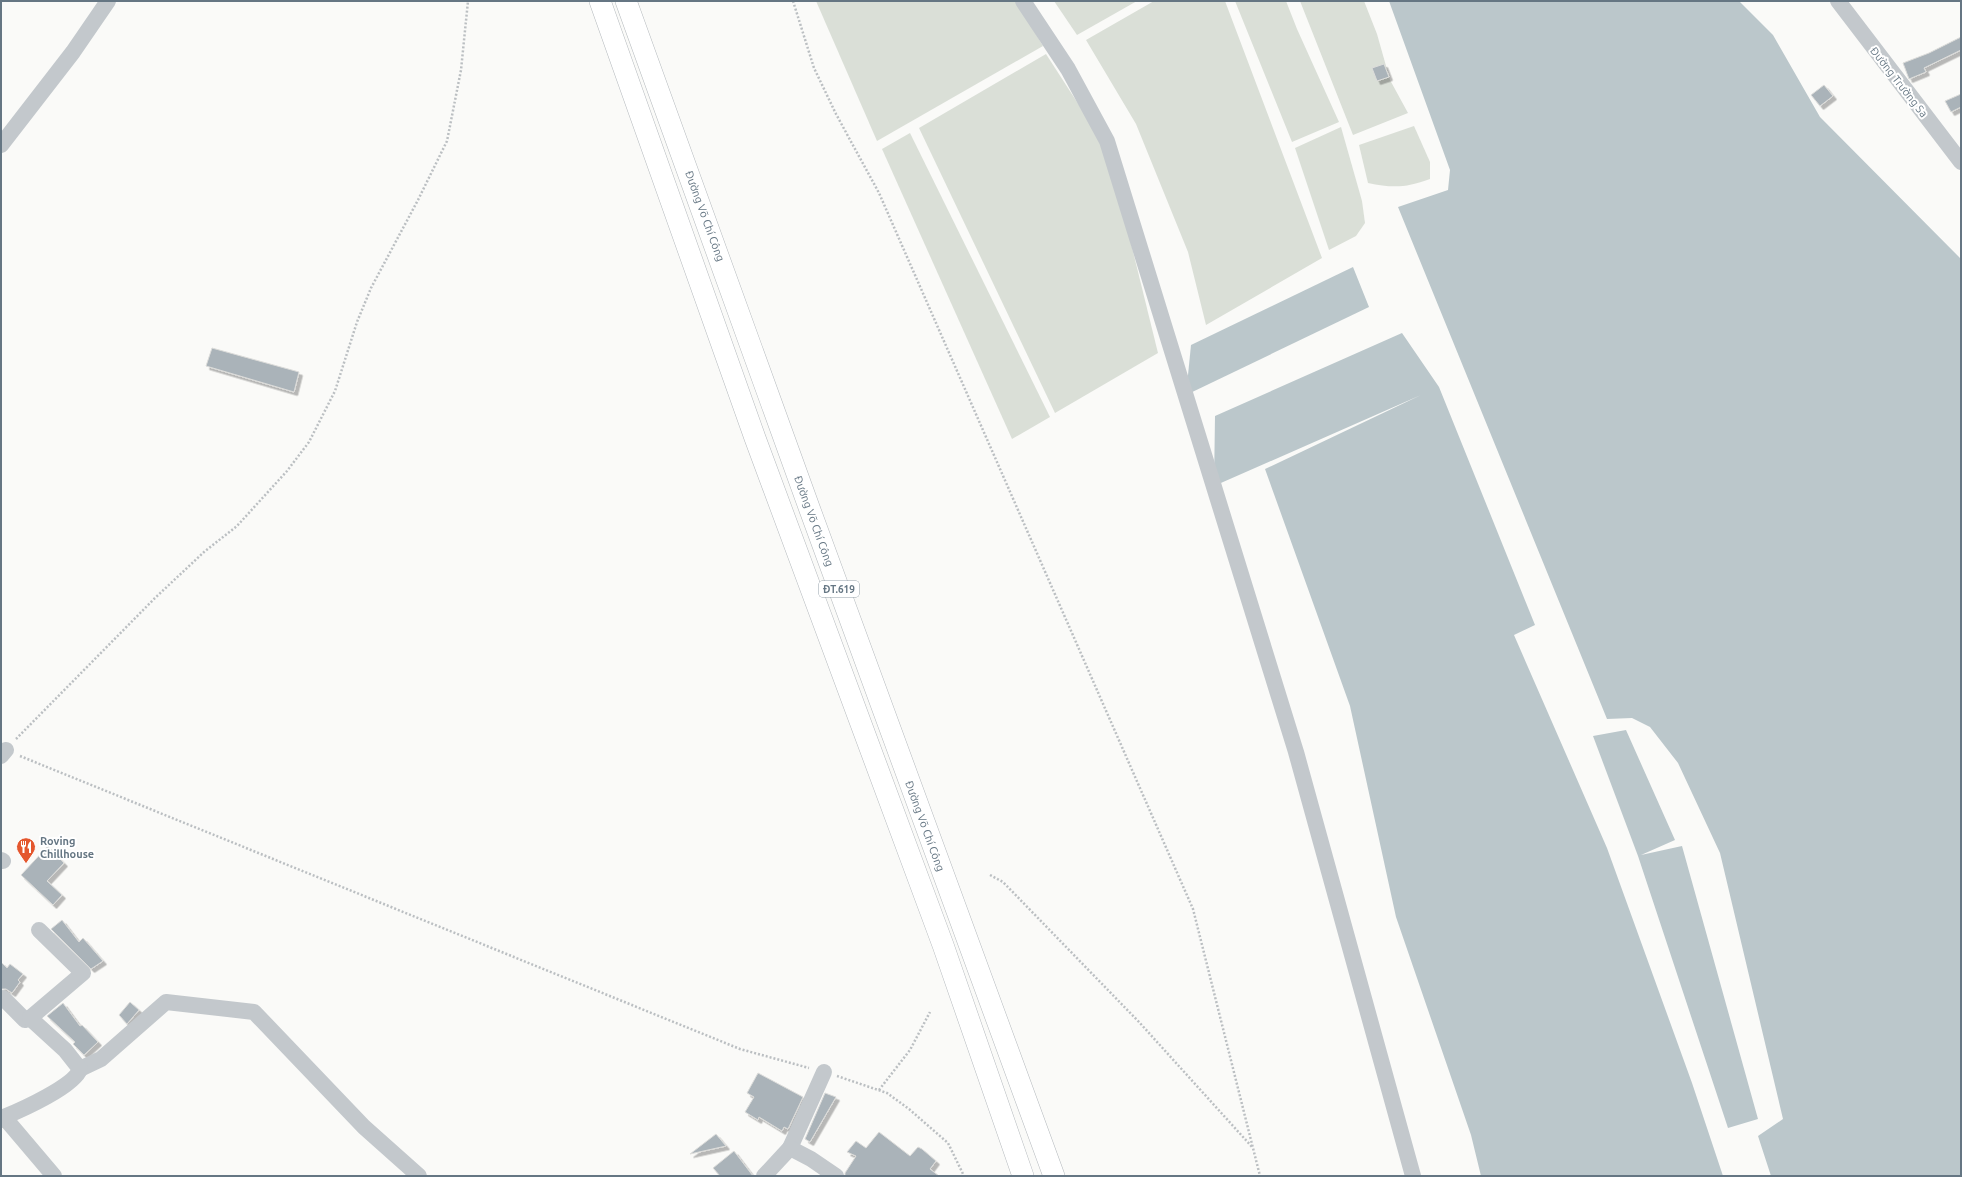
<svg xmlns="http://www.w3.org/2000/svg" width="1962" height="1177" font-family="Ubuntu,sans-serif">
	<defs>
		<filter id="shadow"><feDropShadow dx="3.5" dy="3.5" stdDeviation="0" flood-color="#0004"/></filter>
	</defs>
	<rect width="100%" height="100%" fill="#fafaf8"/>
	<g fill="#dadfd7">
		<path d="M816 1H1016L1043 46 877 141Z"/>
		<path d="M1054 1H1137L1077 35Z"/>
		<path d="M1154 1H1225L1322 258 1206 325 1188 252 1136 124 1086 40Z"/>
		<path d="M1235 1H1286L1297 29 1339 122 1292 142Z"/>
		<path d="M1300 1H1364L1377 34 1390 80 1408 113 1353 135Z"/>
		<path d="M1046 54 1108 150 1158 353 1055 413 919 128Z"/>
		<path d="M1414 126 1430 162V179C1406 188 1392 188 1368 183L1359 145Z"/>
		<path d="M1341 127 1362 201 1365 223 1356 236 1329 250 1295 148Z"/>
		<path d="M910 133 1050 417 1012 439 882 149Z"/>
	</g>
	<g fill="#bbc7cb">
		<path d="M1389 1H1739L1773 35 1820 117 1961 259V1176H1771L1758 1136 1783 1119 1720 853 1678 763 1650 727 1632 718 1607 719 1398 207 1448 190 1450 170Z"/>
		<path d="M1353 267 1369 307 1186 395 1191 345Z"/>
		<path d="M1402 333 1439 387 1535 625 1514 635 1607 848 1692 1083 1723 1176H1481L1471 1135 1396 917 1350 706 1265 469 1421 395 1214 486 1215 416Z"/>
		<path d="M1626 730 1675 840 1641 855 1682 846 1758 1119 1728 1128 1638 856 1593 736Z"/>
	</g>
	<g fill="#aab3b9" stroke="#dcdcda" filter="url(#shadow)">
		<path d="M1961 37V50L1924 68 1926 72 1909 79 1903 63 1929 53Z"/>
		<path d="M1384 64 1389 77 1377 81 1372 68Z"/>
		<path d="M1824 85 1833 96 1820 106 1811 95Z"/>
		<path d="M1961 94V107L1951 112 1945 101Z"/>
		<path d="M212 348 299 372 294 392 206 366Z"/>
		<path d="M48 846 64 863 47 881 62 895 53 905 21 875Z"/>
		<path d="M62 920 79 942 83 938 103 961 91 969 51 929Z"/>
		<path d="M1 962 7 968 10 964 23 974 18 980 20 982 12 993 6 989H1Z"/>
		<path d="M130 1002 139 1010 127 1024 119 1015Z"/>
		<path d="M63 1003 80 1026 82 1025 98 1042 84 1055 73 1044 75 1042 47 1016Z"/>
		<path d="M758 1073 803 1097 788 1129 784 1127 782 1131 759 1117 758 1120 745 1112 754 1097 747 1093Z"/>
		<path d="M825 1093 836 1097 810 1142 805 1139Z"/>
		<path d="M879 1132 910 1156 918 1147 922 1149 936 1161 930 1169 939 1176H845V1173L856 1156 847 1152 856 1141 866 1148Z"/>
		<path d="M716 1134 726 1146 690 1154Z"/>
		<path d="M734 1151 753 1176H720L713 1168Z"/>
	</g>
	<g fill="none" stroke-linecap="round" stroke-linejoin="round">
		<g stroke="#b5babe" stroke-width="22">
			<g id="major">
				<path d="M600 1 755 438 943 945 1023 1176"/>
				<path d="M626 1 810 510 1054 1176"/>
			</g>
		</g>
		<g stroke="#bbbfc2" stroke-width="2.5" stroke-dasharray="2 2" stroke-linecap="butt">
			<path d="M793 1 814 68 836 114 879 193 1193 909 1260 1176"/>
			<path d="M16 739 155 598 204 552 237 526 287 471 309 442 335 391 357 322 371 288 418 200 447 141 461 70 468 1"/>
			<path d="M20 756 740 1049 809 1068"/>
			<path d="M990 875 1003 882 1139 1022 1253 1148"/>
			<path d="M837 1076 887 1093 909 1109 948 1143 964 1176"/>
			<path d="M879 1090 910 1050 930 1012"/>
		</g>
		<g stroke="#c3c8cc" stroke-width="16">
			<path d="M1023 1 1068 69 1107 141 1296 752 1413 1176"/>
			<path d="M1838 1 1961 162"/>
			<path d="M1 145 73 52 108 1"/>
			<path d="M1 756 6 750"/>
			<path d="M1 860 3 861"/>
			<path d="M3 998 25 1020 30 1018"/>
			<path d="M80 1069 101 1059 166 1002 254 1012 364 1127 419 1176"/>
			<path d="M4 1117 54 1176"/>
			<path d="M1 1120 4 1117C21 1110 75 1086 80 1069L65 1050 30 1018 83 973 39 930"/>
			<path d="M790 1148 824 1072"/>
			<path d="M764 1176 790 1148 811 1159 836 1176"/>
		</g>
		<use href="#major" stroke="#fff" stroke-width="21"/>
	</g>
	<defs>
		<g id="restaurant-pin" transform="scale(1)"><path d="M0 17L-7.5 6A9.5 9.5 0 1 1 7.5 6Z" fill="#e4572e" stroke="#fff"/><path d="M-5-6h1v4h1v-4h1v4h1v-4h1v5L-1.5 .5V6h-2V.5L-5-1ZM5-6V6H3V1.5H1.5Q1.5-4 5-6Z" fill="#fff"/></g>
	</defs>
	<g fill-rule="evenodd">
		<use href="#restaurant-pin" x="26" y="847"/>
	</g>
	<g text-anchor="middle" stroke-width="4" stroke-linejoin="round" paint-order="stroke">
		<rect fill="#fff" stroke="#939fa8" stroke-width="1" x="819" y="581" width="40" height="16" rx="3"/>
		<g font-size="10" font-weight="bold" fill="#657683">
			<text x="839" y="593">ĐT.619</text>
		</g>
		<g font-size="11" fill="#657683" stroke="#fff">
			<text transform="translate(1899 82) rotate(52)" y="4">Đường Trường Sa</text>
			<text transform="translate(705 216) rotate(70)" y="4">Đường Võ Chí Công</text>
			<text transform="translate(814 521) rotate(70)" y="4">Đường Võ Chí Công</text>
			<text transform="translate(925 826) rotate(70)" y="4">Đường Võ Chí Công</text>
		</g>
		<g font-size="11" font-weight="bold" fill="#657683" stroke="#fff" text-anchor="start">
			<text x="40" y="845">Roving<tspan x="40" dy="13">Chillhouse</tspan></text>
		</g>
	</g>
	<rect width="1962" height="1177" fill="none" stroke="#657683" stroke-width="4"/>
</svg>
